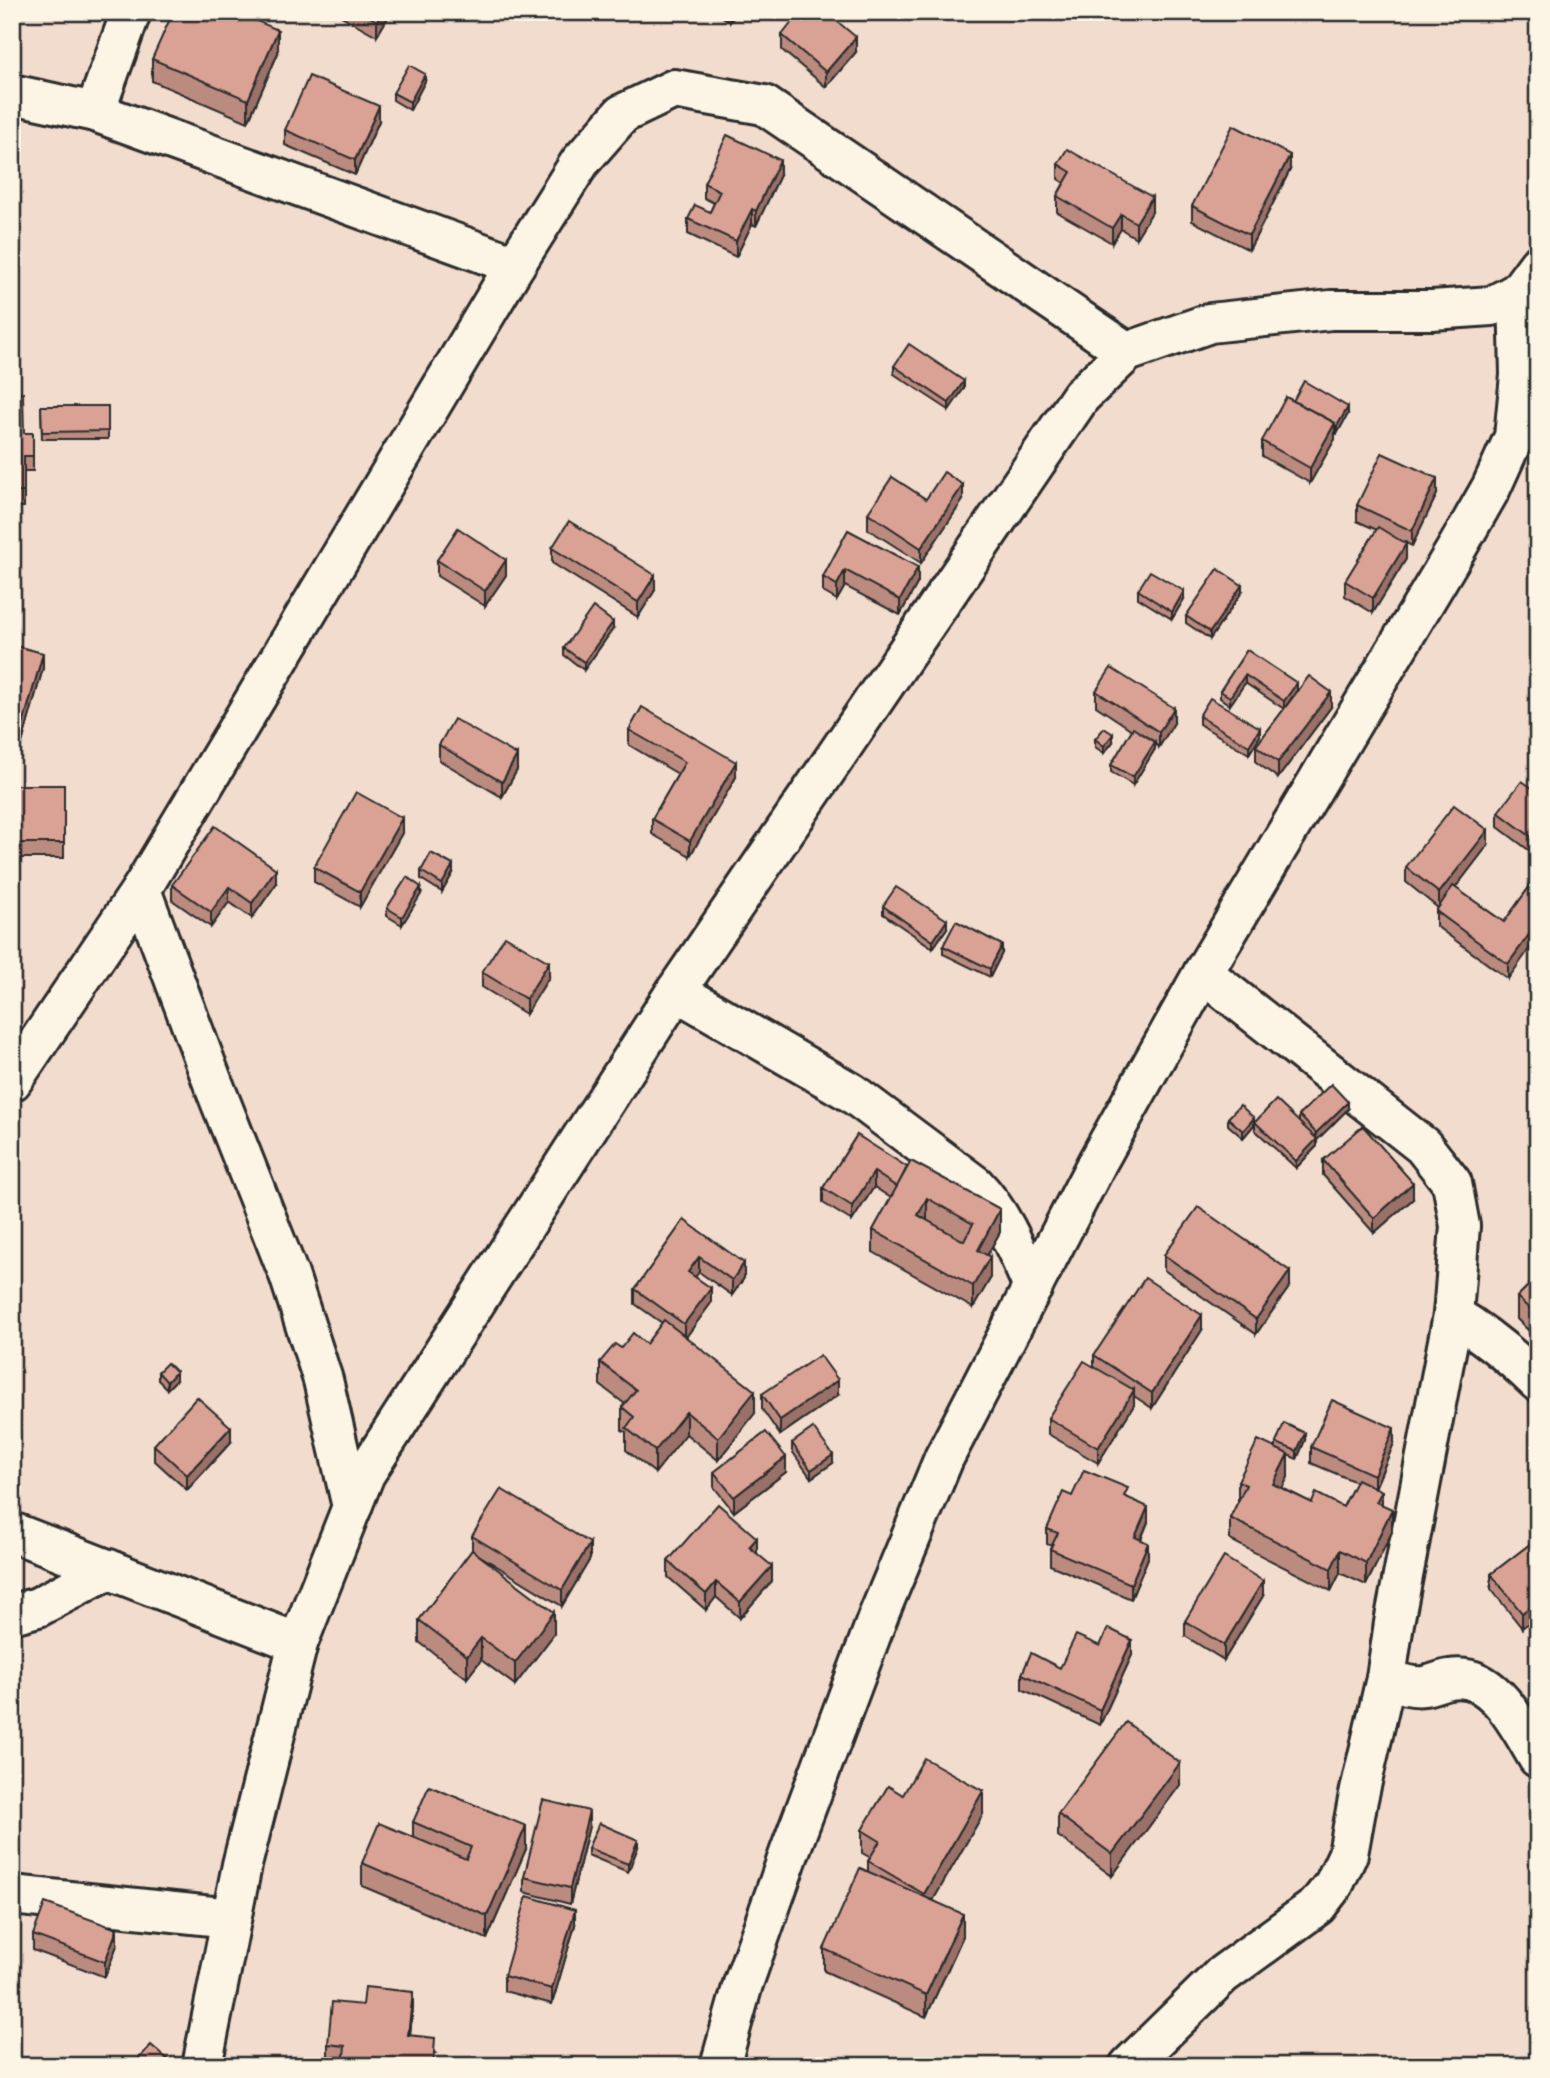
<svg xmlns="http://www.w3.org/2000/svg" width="1550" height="2078" font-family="'Architects Daughter',sans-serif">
	<rect width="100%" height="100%" fill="#f2dccd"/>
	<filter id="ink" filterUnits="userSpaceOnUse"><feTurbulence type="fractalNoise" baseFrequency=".0143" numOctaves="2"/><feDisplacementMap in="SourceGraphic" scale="14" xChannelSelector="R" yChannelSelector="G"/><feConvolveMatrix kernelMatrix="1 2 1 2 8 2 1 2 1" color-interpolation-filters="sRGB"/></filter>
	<g filter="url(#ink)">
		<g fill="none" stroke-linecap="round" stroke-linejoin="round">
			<g stroke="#2b2b2b" stroke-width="44">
				<g id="street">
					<path d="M12 94 95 112 515 265"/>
					<path d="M95 112 131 12"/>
					<path d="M141 890 213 1083 289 1275 323 1380 352 1507"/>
					<path d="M676 991 852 1093 975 1185C1003 1214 1017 1251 1033 1287"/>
					<path d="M12 1081 141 890 515 265 580 162 622 114 674 89 764 105 1127 352"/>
					<path d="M1453 1315C1485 1334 1511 1356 1538 1382"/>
					<path d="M12 1532 298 1643"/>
					<path d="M12 1614 38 1607 109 1569"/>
					<path d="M1386 1678C1398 1682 1410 1688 1424 1686 1432 1685 1441 1680 1450 1679 1494 1671 1519 1727 1538 1758"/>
					<path d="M12 1895 231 1918"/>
					<path d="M720 2066 743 1984 790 1851 879 1614 944 1458 1098 1161 1203 973 1458 546 1491 488 1514 437 1520 375 1518 292"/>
					<path d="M1129 2066 1222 1975 1317 1906 1334 1884 1348 1854 1358 1799 1386 1678 1394 1623 1453 1315 1460 1226 1452 1183 1423 1146 1203 973"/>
				</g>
			</g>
			<g stroke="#2b2b2b" stroke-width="44">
				<path id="secondary" d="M202 2066 242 1865 298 1643 365 1474 676 991 1081 396 1127 352 1210 323 1331 310H1432L1492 306 1518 292 1538 265"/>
			</g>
			<use href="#street" stroke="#fcf5e5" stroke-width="38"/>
			<use href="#secondary" stroke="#fcf5e5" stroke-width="38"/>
		</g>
		<g fill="#bb8b80" stroke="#2b2b2b" stroke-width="2">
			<path d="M334 12H391L377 36Z"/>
			<path d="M715 12H737L730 22Z"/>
			<path d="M782 35 856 52 826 87 782 50Z"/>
			<path d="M278 53 248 122 152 81V59Z"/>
			<path d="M425 81 410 110 393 100V93Z"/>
			<path d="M379 121 355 175 285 145V130Z"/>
			<path d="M1058 164 1152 212 1136 238 1121 229 1112 243 1057 212V196L1064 183 1058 179Z"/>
			<path d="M1290 170 1249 250 1192 221V206Z"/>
			<path d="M780 175 756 226 752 224 736 257 688 234V219L710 212 714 203 704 198V183Z"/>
			<path d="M894 366 964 388 949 410 894 374Z"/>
			<path d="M12 393 24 433H33V471H24V507H12Z"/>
			<path d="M1293 401 1348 414 1337 434 1335 433V439L1310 483 1262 456V441Z"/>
			<path d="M41 406H108V439H42Z"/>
			<path d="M1437 494 1412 546 1404 542 1406 559 1373 613 1345 596V581L1377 530 1357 521V505Z"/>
			<path d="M926 499 963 500 921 563 868 529V513Z"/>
			<path d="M848 530 918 582 900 615 845 586 837 600 823 592V577Z"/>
			<path d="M552 548 655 590 638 617 552 563Z"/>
			<path d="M437 560 506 575 485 606 437 576Z"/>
			<path d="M1138 590 1184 599 1172 619 1138 598Z"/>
			<path d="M1242 592 1210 639 1186 623V616Z"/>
			<path d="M613 629 584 670 564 655V648Z"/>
			<path d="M12 645 43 668 22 743 12 740Z"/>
			<path d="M1247 650 1297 690 1289 703 1331 707 1278 778 1256 762V746L1284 709 1245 683 1230 705 1220 698V691Z"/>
			<path d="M1096 691 1174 723 1159 747 1155 744V749L1133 785 1111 772V765L1132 730 1096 706Z"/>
			<path d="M1199 716 1260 736 1249 754 1199 724Z"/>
			<path d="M629 730 736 777 690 856 652 834V819L678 774 629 745Z"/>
			<path d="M1095 739 1113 742 1104 753 1095 747Z"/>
			<path d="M439 745 517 770 502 797 439 760Z"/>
			<rect x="12" y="785" width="52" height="73"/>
			<path d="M1538 792V857L1498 827V812Z"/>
			<path d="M402 833 360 907 314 882V867Z"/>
			<path d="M1488 845 1455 888 1504 922 1538 875 1508 979 1436 926V911L1438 908 1406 882V867Z"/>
			<path d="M421 871 453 873 442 892 421 879Z"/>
			<path d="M276 884 252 918 229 902 211 927 172 900V885Z"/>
			<path d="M421 894 402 925 387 916V908Z"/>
			<path d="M883 906 947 928 933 948 883 914Z"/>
			<path d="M943 946 1002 953 990 977 943 954Z"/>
			<path d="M482 972 549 977 526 1014 482 987Z"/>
			<path d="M1348 1109 1317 1140V1146L1296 1168 1255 1130V1122H1299V1115Z"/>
			<path d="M1228 1118 1254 1125 1243 1138 1228 1125Z"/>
			<path d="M857 1135 1000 1232 987 1255 990 1279 973 1308 873 1252V1230L891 1198 874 1187 852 1221 823 1203V1188Z"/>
			<path d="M1323 1160 1413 1199 1374 1233 1323 1175Z"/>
			<path d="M684 1220 744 1278 732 1295 699 1272 695 1277 711 1303 686 1337 755 1413 718 1460 686 1434 655 1473 626 1450V1432L622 1430V1407L625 1404 600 1385V1362L621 1348 646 1344 662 1323 635 1304V1289Z"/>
			<path d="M1164 1255 1290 1286 1256 1334 1164 1270Z"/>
			<path d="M1538 1276V1340L1517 1319V1297Z"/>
			<path d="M1202 1330 1152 1408 1134 1396V1405L1098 1463 1048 1434V1418L1094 1367V1355Z"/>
			<path d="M158 1372 176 1380 167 1389 158 1380Z"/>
			<path d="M762 1394 838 1395 780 1435 762 1409Z"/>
			<path d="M1305 1440 1297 1459 1288 1455V1477L1282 1488 1312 1503 1343 1507 1356 1482 1311 1463V1447L1394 1443 1375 1488 1392 1532 1366 1585 1340 1573 1331 1591 1230 1540V1518L1238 1502V1481L1276 1449V1443Z"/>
			<path d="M231 1442 187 1490 154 1460V1445Z"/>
			<path d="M792 1443 833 1463 811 1478 792 1451Z"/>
			<path d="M714 1472H786L734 1512 714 1487Z"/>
			<path d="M1072 1496 1128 1498 1148 1522 1141 1540 1148 1558 1131 1599 1050 1565V1549L1052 1546 1047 1544V1529Z"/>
			<path d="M472 1536 590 1559 562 1606 477 1554 554 1634 515 1685 481 1660 467 1678 419 1642V1620L472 1550Z"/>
			<path d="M1534 1541 1522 1628 1491 1589V1574Z"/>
			<path d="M757 1553 772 1581 740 1618 716 1597 706 1610 668 1577V1561Z"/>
			<path d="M1263 1596 1224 1660 1185 1636V1621Z"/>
			<path d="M1100 1646 1132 1655 1100 1725 1022 1689V1674L1060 1668Z"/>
			<path d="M1180 1785 1112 1876 1058 1836V1814Z"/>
			<path d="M903 1795 983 1814 933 1900 963 1936 926 2017 824 1971V1949L868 1872V1861L871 1858 862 1853V1830Z"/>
			<path d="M413 1822 526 1849 487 1939 362 1886V1863L413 1837Z"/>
			<path d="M589 1826 570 1904 524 1892V1877Z"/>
			<path d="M638 1847 628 1872 588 1855V1848Z"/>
			<path d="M575 1925 552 2004 504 1991V1976Z"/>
			<path d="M33 1935 117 1945 105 1977 33 1950Z"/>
			<path d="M363 2005 413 2007 410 2035 435 2053 343 2061 328 2059V2044Z"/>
		</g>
		<g fill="#997168" stroke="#2b2b2b" stroke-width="2">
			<path d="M382 12H391L377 36V21Z"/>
			<path d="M730 12H737L730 22Z"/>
			<path d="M278 30V53L248 122V100Z"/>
			<path d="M856 37V52L826 87V72Z"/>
			<path d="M425 74V81L410 110V102Z"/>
			<path d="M379 106V121L355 175V160Z"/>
			<path d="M1290 155V170L1249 250V235Z"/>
			<path d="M780 160V175L756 226V211Z"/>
			<path d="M1152 197V212L1136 238V223Z"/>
			<path d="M752 209V224L736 257V241Z"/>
			<path d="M1121 214V229L1112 243V228Z"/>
			<path d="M964 381V388L949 410V403Z"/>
			<path d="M1348 407V414L1337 434V426Z"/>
			<path d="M1335 423V439L1310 483V468Z"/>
			<path d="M1437 478V494L1412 546V531Z"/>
			<path d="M963 485V500L921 563V548Z"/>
			<path d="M1406 544V559L1373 613V598Z"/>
			<path d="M506 560V575L485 606V591Z"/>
			<path d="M918 567V582L900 615V600Z"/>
			<path d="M845 570V586L837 600V585Z"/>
			<path d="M655 575V590L638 617V602Z"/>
			<path d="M1242 585V592L1210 639V632Z"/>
			<path d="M1184 591V599L1172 619V612Z"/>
			<path d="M613 622V629L584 670V662Z"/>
			<path d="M43 653V668L22 743V728Z"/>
			<path d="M1245 675V683L1230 705V697Z"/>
			<path d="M1297 683V690L1284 709V701Z"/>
			<path d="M1331 692V707L1278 778V762Z"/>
			<path d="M1174 708V723L1159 747V732Z"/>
			<path d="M1260 728V736L1249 754V746Z"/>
			<path d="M1113 734V742L1104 753V746Z"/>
			<path d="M1155 742V749L1133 785V777Z"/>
			<path d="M517 755V770L502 797V782Z"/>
			<path d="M736 762V777L690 856V841Z"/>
			<path d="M402 818V833L360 907V892Z"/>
			<path d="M1488 830V845L1439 909V893Z"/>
			<path d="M453 865V873L442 892V884Z"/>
			<path d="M276 869V884L252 918V903Z"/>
			<path d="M229 887V902L211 927V912Z"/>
			<path d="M421 887V894L402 925V917Z"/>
			<path d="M947 920V928L933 948V941Z"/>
			<path d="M1538 922V937L1508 979V964Z"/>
			<path d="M1002 945V953L990 977V969Z"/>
			<path d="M549 962V977L526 1014V999Z"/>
			<path d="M1348 1102V1109L1317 1140V1146L1296 1168V1161L1316 1139V1133Z"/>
			<path d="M1254 1118V1125L1243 1138V1131Z"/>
			<path d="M874 1172V1187L852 1221V1206Z"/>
			<path d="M1413 1183V1199L1374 1233V1218Z"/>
			<path d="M927 1198V1220L918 1215Z"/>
			<path d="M1000 1209V1232L978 1272V1250Z"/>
			<path d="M699 1257V1272L688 1287V1272Z"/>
			<path d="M990 1257V1279L973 1308V1286Z"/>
			<path d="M744 1263V1278L732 1295V1280Z"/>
			<path d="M1290 1271V1286L1256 1334V1319Z"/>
			<path d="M711 1288V1303L684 1340V1324Z"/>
			<path d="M1202 1315V1330L1152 1408V1393Z"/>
			<path d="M176 1372V1380L167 1389V1382Z"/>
			<path d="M838 1380V1395L780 1435V1420Z"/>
			<path d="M1134 1390V1405L1098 1463V1448Z"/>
			<path d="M755 1391V1413L718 1460V1438Z"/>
			<path d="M686 1412V1434L655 1473V1451Z"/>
			<path d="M231 1427V1442L187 1490V1475Z"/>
			<path d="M1394 1428V1443L1374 1490V1475Z"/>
			<path d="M1305 1433V1440L1297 1459V1451Z"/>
			<path d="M1288 1454V1477L1273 1506V1484Z"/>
			<path d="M833 1455V1463L811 1478V1470Z"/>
			<path d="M786 1457V1472L734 1512V1497Z"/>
			<path d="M1382 1491V1514L1376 1502Z"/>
			<path d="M1148 1507V1522L1135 1552V1537Z"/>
			<path d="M1392 1509V1532L1366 1585V1563Z"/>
			<path d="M757 1538V1553L749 1547Z"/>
			<path d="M590 1543V1559L562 1606V1590Z"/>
			<path d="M1148 1543V1558L1131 1599V1584Z"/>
			<path d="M1340 1550V1573L1331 1591V1569Z"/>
			<path d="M1538 1560V1575L1533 1563Z"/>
			<path d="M772 1566V1581L740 1618V1602Z"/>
			<path d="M1263 1581V1596L1224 1660V1645Z"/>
			<path d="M716 1582V1597L706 1610V1594Z"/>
			<path d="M1538 1601V1616L1522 1628V1613Z"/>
			<path d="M554 1612V1634L515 1685V1663Z"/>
			<path d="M481 1638V1660L467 1678V1656Z"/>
			<path d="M1132 1640V1655L1100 1725V1710Z"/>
			<path d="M1180 1763V1785L1112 1876V1854Z"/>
			<path d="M983 1791V1814L924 1916V1894Z"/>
			<path d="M589 1811V1826L570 1904V1888Z"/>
			<path d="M526 1826V1849L487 1939V1916Z"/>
			<path d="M638 1840V1847L628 1872V1864Z"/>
			<path d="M575 1910V1925L552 2004V1989Z"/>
			<path d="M963 1914V1936L926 2017V1995Z"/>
			<path d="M117 1929V1945L105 1977V1962Z"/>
			<path d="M413 1992V2007L408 2050V2035Z"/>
		</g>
		<g fill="#daa295" stroke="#2b2b2b" stroke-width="2" fill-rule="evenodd">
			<path d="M173 12H236L278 30 248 100 152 59Z"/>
			<path d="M361 12H382L377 21Z"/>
			<path d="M800 12H826L856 37 826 72 782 35Z"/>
			<path d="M409 65 425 74 410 102 393 93Z"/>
			<path d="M309 76 379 106 355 160 285 130Z"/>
			<path d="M1233 125 1290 155 1249 235 1192 206Z"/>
			<path d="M727 135 780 160 756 211 752 209 736 241 688 219 695 205 710 212 720 191 704 183Z"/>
			<path d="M1067 149 1152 197 1136 223 1121 214 1112 228 1057 196 1071 172 1058 164Z"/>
			<path d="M909 344 964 381 949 403 894 366Z"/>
			<path d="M1304 381 1348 407 1337 426 1334 425 1335 423 1293 401Z"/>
			<path d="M12 393H23L24 433H33V456H24V492H12Z"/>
			<path d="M1286 397 1335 423 1310 468 1262 441Z"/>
			<path d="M41 406H108V431L42 432Z"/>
			<path d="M1382 453 1437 478 1412 531 1357 505Z"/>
			<path d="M944 472 963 485 921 548 868 513 892 477 926 499Z"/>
			<path d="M569 521 655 575 638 602 552 548Z"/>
			<path d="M1378 527 1406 544 1373 598 1345 581Z"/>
			<path d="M458 528 506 560 485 591 437 560Z"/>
			<path d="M848 530 918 567 900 600 845 570 837 585 823 577Z"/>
			<path d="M1218 569 1242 585 1210 632 1186 616Z"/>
			<path d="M1150 571 1184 591 1172 612 1138 590Z"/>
			<path d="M593 607 613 622 584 662 564 648Z"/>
			<path d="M12 645 43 653 22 728 12 725Z"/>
			<path d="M1247 650 1297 683 1284 701 1245 675 1230 697 1220 691Z"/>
			<path d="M1111 668 1174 708 1159 732 1096 691Z"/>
			<path d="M1309 676 1331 692 1278 762 1256 746Z"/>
			<path d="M1210 698 1260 728 1249 746 1199 716Z"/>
			<path d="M642 707 736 762 690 841 652 819 685 762 629 730Z"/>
			<path d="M454 719 517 755 502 782 439 745Z"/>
			<path d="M1104 728 1113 734 1104 746 1095 739Z"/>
			<path d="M1133 728 1155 742 1133 777 1111 765Z"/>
			<path d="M1522 781 1538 792V842L1498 812Z"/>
			<rect x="12" y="785" width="52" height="58"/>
			<path d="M356 792 402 818 360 892 314 867Z"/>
			<path d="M1454 805 1488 830 1439 893 1406 867Z"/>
			<path d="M215 826 276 869 252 903 229 887 211 912 172 885Z"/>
			<path d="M431 853 453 865 442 884 421 871Z"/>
			<path d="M1538 875V922L1508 964 1436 911 1453 886 1504 922Z"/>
			<path d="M407 877 421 887 402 917 387 908Z"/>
			<path d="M896 887 947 920 933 941 883 906Z"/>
			<path d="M956 921 1002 945 990 969 943 946Z"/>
			<path d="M505 936 549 962 526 999 482 972Z"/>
			<path d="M1331 1084 1348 1102 1316 1133 1299 1115Z"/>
			<path d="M1276 1100 1317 1139 1296 1161 1255 1122Z"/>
			<path d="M1240 1105 1254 1118 1243 1131 1228 1118Z"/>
			<path d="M1363 1126 1413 1183 1374 1218 1323 1160Z"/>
			<path d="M857 1135 907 1167 897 1187 874 1172 852 1206 823 1188Z"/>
			<path d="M911 1161 1000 1209 978 1250 990 1257 973 1286 873 1230ZM927 1198 973 1224 964 1241 918 1215Z"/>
			<path d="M1198 1207 1290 1271 1256 1319 1164 1255Z"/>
			<path d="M684 1220 744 1263 732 1280 699 1257 688 1272 711 1288 684 1324 635 1289Z"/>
			<path d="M1538 1276V1317L1517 1297Z"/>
			<path d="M1145 1278 1202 1315 1152 1393 1094 1355Z"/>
			<path d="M664 1320 755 1391 718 1438 686 1412 655 1451 626 1428 634 1417 622 1407 636 1390 600 1362 615 1344 621 1348 633 1333 646 1344Z"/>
			<path d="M820 1355 838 1380 780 1420 762 1394Z"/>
			<path d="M1084 1361 1134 1390 1098 1448 1048 1418Z"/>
			<path d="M167 1363 176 1372 167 1382 158 1372Z"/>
			<path d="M197 1397 231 1427 187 1475 154 1445Z"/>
			<path d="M1332 1400 1394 1428 1374 1475 1311 1447Z"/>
			<path d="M1284 1423 1305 1433 1297 1451 1276 1443Z"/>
			<path d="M813 1428 833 1455 811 1470 792 1443Z"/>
			<path d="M766 1432 786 1457 734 1497 714 1472Z"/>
			<path d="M1258 1440 1288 1454 1273 1484 1312 1503 1316 1493 1343 1507 1357 1479 1382 1491 1376 1502 1392 1509 1366 1563 1340 1550 1331 1569 1230 1518 1246 1485 1238 1481Z"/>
			<path d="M1084 1470 1128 1488 1124 1496 1148 1507 1135 1537 1148 1543 1131 1584 1050 1549 1058 1533 1047 1529 1063 1492 1072 1496Z"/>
			<path d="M501 1489 590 1543 562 1590 472 1536Z"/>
			<path d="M718 1504 757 1538 749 1547 772 1566 740 1602 716 1582 706 1594 668 1561Z"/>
			<path d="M1534 1541 1538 1545V1560L1533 1563 1538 1569V1601L1522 1613 1491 1574Z"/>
			<path d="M472 1550 554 1612 515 1663 481 1638 467 1656 419 1620Z"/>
			<path d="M1224 1557 1263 1581 1224 1645 1185 1621Z"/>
			<path d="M1108 1628 1132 1640 1100 1710 1022 1674 1031 1653 1060 1668 1076 1635 1100 1646Z"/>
			<path d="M1126 1722 1180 1763 1112 1854 1058 1814Z"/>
			<path d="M924 1758 983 1791 924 1894 868 1861 880 1841 862 1830 888 1786 903 1795Z"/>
			<path d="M429 1786 526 1826 487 1916 362 1863 379 1823 466 1859 471 1847 413 1822Z"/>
			<path d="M543 1800 589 1811 570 1888 524 1877Z"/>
			<path d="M599 1823 638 1840 628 1864 588 1848Z"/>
			<path d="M860 1868 963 1914 926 1995 824 1949Z"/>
			<path d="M527 1896 575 1910 552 1989 504 1976Z"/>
			<path d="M45 1903 117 1929 105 1962 33 1935Z"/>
			<path d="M365 1987 413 1992 408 2035 435 2038 433 2066H343L345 2046 328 2044 332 2002 363 2005Z"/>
			<path d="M151 2045 173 2064 172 2066H132Z"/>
			<rect x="12" y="2047" width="4" height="19"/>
		</g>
	</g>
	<rect width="1550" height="2078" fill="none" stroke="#fcf5e5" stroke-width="42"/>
	<rect x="21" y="21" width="1508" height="2036" fill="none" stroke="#2b2b2b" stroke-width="2.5" filter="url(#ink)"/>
</svg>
